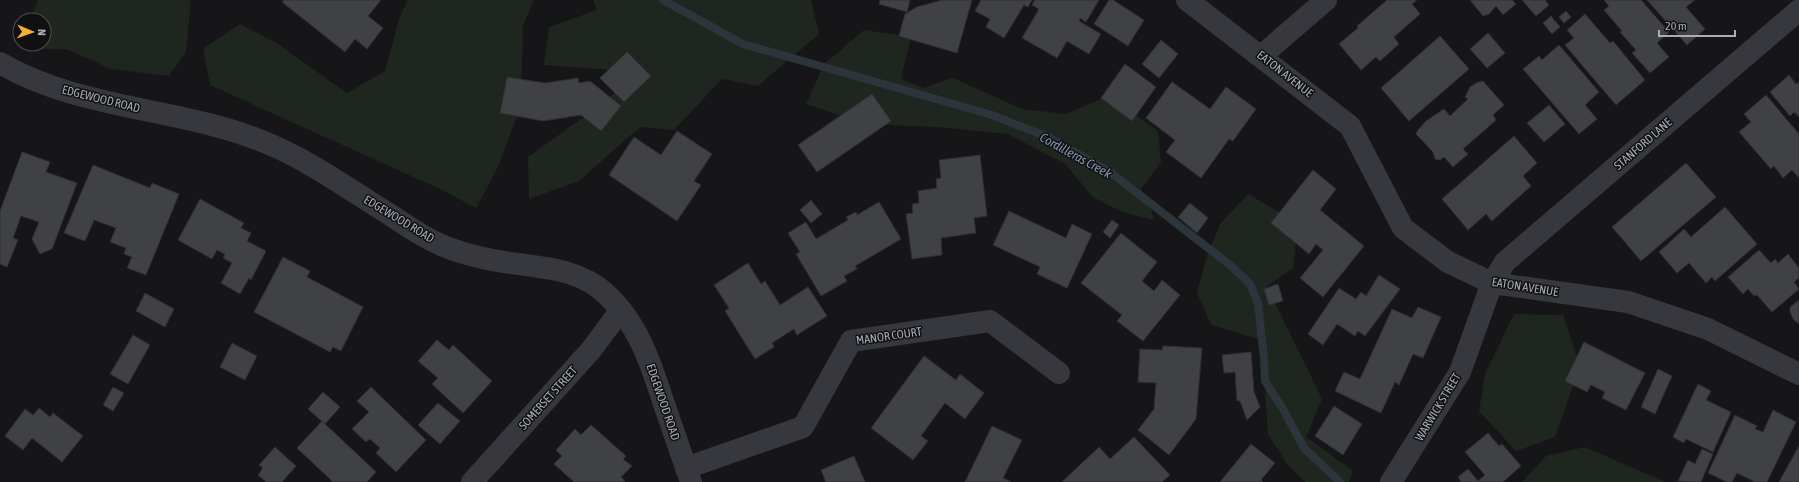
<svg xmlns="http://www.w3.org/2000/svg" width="1799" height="482" font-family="'Asap Condensed',sans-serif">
	<rect width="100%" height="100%" fill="#161618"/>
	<g fill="#1e261f">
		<path d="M38 0H191L186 52 169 76 111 69 66 49H39L30 44H44V20H30Z"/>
		<path d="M408 0H534L523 26 521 105 498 167 476 208 440 189 210 85 203 49 240 24 275 42 347 93 385 71 400 16Z"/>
		<path d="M593 0H811L819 34 758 86 722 79 674 130 640 127 579 181 529 199 528 157 588 114 641 72 544 65 549 27 597 10Z"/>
		<path d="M864 30 911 37 901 79 923 88 953 78 1022 109 1066 114 1108 96 1158 131 1161 162 1141 189 1151 208 1154 220 1122 212 1093 197 1065 164 1008 134 937 127 865 124 806 104 824 64Z"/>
		<path d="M1248 194 1298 223 1293 268 1267 286 1322 399 1306 437 1353 471 1349 482H1305L1287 464 1268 434 1262 340 1211 325 1197 293 1206 259 1220 224Z"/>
		<path d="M1514 314 1563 315 1580 366 1555 437 1516 451 1479 411 1485 374Z"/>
		<path d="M1585 447 1665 482H1522L1546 456Z"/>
	</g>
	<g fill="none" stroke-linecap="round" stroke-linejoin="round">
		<path stroke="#2c353c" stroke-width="8" d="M663 0 743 44 992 115 1048 137 1110 172 1230 265 1250 284 1258 303 1264 359 1265 381 1283 409 1304 448 1340 482"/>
	</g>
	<g fill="#404145" stroke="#303034">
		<path d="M284 0H381L368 16 383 28 367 49 355 39 345 52 282 2Z"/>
		<path d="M880 0H910L907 12 879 4Z"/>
		<path d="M942 0H972L957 53 899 36 905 14 917 7Z"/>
		<path d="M981 0H1032L1028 7 1024 5 1004 38 986 27 990 19 975 11Z"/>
		<path d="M1035 0H1099L1086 22 1080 18 1079 21 1101 34 1089 54 1067 41 1057 58 1022 38 1039 9 1032 5Z"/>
		<path d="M1109 0H1113L1144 20 1128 46 1094 24Z"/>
		<path d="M1387 0H1417L1412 4 1420 14 1394 37 1399 44 1380 61 1376 57 1361 70 1339 44 1358 28 1357 26Z"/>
		<path d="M1470 0H1512L1516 4 1503 15 1496 6 1489 14 1483 16Z"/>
		<path d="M1522 0H1545L1549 5 1536 16Z"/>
		<path d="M1604 0H1641L1669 32 1657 43 1669 57 1650 73 1632 53 1636 50 1620 32 1622 31 1604 10 1609 6Z"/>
		<path d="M1647 0H1695L1686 7 1705 29 1687 45Z"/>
		<path d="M1566 11 1571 17 1564 23 1559 17Z"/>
		<path d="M1585 14 1610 43 1613 41 1645 80 1616 105 1565 45 1574 38 1567 30Z"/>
		<path d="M1551 16 1560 27 1552 34 1543 23Z"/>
		<path d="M1488 33 1505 53 1487 68 1470 49Z"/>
		<path d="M1440 36 1469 69 1409 121 1381 88Z"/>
		<path d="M1161 40 1178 54 1159 78 1142 64Z"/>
		<path d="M1559 45 1599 92 1585 105 1597 119 1579 134 1523 69 1539 56 1542 60Z"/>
		<path d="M627 52 651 76 624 102 600 78Z"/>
		<path d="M1125 64 1156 87 1132 121 1101 98Z"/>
		<path d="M1789 75 1796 84 1799 82V117L1794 112 1790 116 1770 92Z"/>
		<path d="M507 77 545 83 578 78 579 83 590 81 621 106 601 131 581 115 543 121 500 113Z"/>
		<path d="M1483 81 1504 105 1493 115 1496 120 1463 149 1468 154 1453 167 1444 157 1440 160 1435 159 1433 152 1416 134 1418 130 1426 121 1444 109 1450 116 1468 99 1465 97 1470 87 1476 83Z"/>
		<path d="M1172 82 1210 109 1226 87 1256 109 1233 141 1229 139 1201 178 1166 152 1175 140 1146 118Z"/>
		<path d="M872 94 891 121 817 172 798 145Z"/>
		<path d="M1766 95 1799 134V178L1792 170 1783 178 1774 166 1771 169 1739 132 1751 122 1744 114Z"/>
		<path d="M1549 105 1565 124 1544 142 1527 123Z"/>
		<path d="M677 131 712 154 694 181 701 185 677 221 609 175 634 137 661 155Z"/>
		<path d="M1514 136 1537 163 1523 176 1531 186 1492 221 1486 214 1468 230 1442 199Z"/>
		<path d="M22 152 50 162 46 172 77 183 52 249 40 254 32 239 39 222 21 216 13 238 18 240 7 267 0 264V211Z"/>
		<path d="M980 155 987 216 974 218 976 233 941 238 942 255 912 259 906 214 913 213 912 204 919 203 918 191 937 188 936 179 941 178 939 160Z"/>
		<path d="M1686 163 1716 197 1641 261 1612 227Z"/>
		<path d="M93 165 150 188 152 183 179 194 146 275 127 268 132 257 124 254 126 248 110 242 116 228 94 220 85 241 64 233Z"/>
		<path d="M1313 170 1336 189 1320 210 1364 246 1323 297 1300 278 1323 250 1316 244 1309 254 1271 223Z"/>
		<path d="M200 199 244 223 241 228 251 233 247 241 266 251 251 280 249 278 240 294 221 283 232 263 223 258 225 254 217 250 212 259 178 240Z"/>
		<path d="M811 200 822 214 811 223 800 210Z"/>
		<path d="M879 202 901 239 855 266 857 269 844 276 847 281 821 296 796 254 800 252 788 233 806 222 816 239 848 220 846 217 856 212 857 215Z"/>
		<path d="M1190 203 1208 218 1197 233 1178 217Z"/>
		<path d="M1725 207 1757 244 1715 281 1712 277 1706 283 1689 263 1677 273 1659 252 1684 229 1691 237Z"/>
		<path d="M1009 211 1066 238 1072 224 1092 234 1067 288 1037 274 1040 267 993 245Z"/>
		<path d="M1112 220 1119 225 1110 238 1103 232Z"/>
		<path d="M1121 233 1157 262 1142 281 1154 291 1162 280 1180 295 1143 341 1117 321 1122 315 1081 283Z"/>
		<path d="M1759 250 1771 263 1775 259 1778 263 1788 254 1799 268V278L1794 282 1799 289 1772 312 1757 295 1754 296 1748 289 1743 294 1728 277Z"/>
		<path d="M283 257 310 271 307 277 363 307 341 351 333 347 330 352 254 312Z"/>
		<path d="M748 263 761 284 765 281 780 305 808 287 827 316 797 335 794 329 772 343 774 347 755 359 725 311 729 308 714 285Z"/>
		<path d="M1379 275 1400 289 1365 336 1358 331 1355 336 1337 324 1323 345 1308 334 1339 288 1356 299 1361 292 1366 296Z"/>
		<path d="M1278 284 1283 301 1269 305 1264 289Z"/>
		<path d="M145 293 174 309 165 327 136 311Z"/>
		<path d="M1799 300V324L1793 319 1790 312V307Z"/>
		<path d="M1418 307 1441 317 1423 358 1413 354 1399 385 1395 382 1381 413 1335 391 1344 372 1360 379 1392 309 1412 318Z"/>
		<path d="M133 335 150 345 128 384 110 374Z"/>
		<path d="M437 340 449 350 453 345 492 381 463 413 432 384 438 378 418 361Z"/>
		<path d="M1584 342 1645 373 1626 410 1602 398 1605 392 1591 385 1587 392 1565 381Z"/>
		<path d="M232 343 257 356 245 380 220 367Z"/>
		<path d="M1163 346 1202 348 1196 419 1169 455 1138 430 1154 409 1156 383 1138 382 1140 349 1162 350Z"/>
		<path d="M1251 352 1254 392 1260 407 1247 420 1240 401H1237L1235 372 1224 373 1222 355Z"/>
		<path d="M924 356 956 380 960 374 984 393 965 419 945 403 921 436 928 441 913 460 871 428Z"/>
		<path d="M1658 369 1672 376 1655 414 1641 407Z"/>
		<path d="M1698 384 1711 391 1706 400 1731 412 1713 452 1686 439 1684 443 1673 437Z"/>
		<path d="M113 387 124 393 113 411 103 405Z"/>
		<path d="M371 387 426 440 396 472 376 453 380 448 370 439 366 442 352 429 369 412 357 401Z"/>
		<path d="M323 392 340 407 325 424 308 409Z"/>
		<path d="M438 403 460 421 440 444 418 425Z"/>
		<path d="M1334 406 1362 424 1343 455 1315 436Z"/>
		<path d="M39 408 50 417 53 413 83 436 62 462 32 438 23 450 5 436 25 409 33 415Z"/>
		<path d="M1773 410 1796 422 1767 482H1755L1737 473 1732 482H1727L1708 473 1735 415 1757 426 1755 429 1763 432Z"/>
		<path d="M322 421 376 472 367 482H333L297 448Z"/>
		<path d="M591 425 626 456 623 459 632 466 621 477 625 481 623 482H574L554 464 562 456 556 450 575 429 581 435Z"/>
		<path d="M992 426 1022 440 1003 478 1011 482H965Z"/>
		<path d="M1488 433 1499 446 1502 444 1521 466 1503 482H1461L1458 477 1468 469 1478 481 1485 475 1465 452Z"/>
		<path d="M1134 437 1170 475 1162 482H1062L1099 447 1110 459Z"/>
		<path d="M1251 444 1275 463 1261 480 1263 482H1220Z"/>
		<path d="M1799 446V482H1779Z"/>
		<path d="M275 447 296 466 282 482H266L258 475 263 468 259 465Z"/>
		<path d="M1702 449 1713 454 1701 482 1678 481 1688 460 1695 464Z"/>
		<path d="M854 456 865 482H826L821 470Z"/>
	</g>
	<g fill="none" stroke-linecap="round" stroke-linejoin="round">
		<g stroke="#37383d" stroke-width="22">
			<path d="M1187 0 1350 126 1403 228 1448 262 1492 283 1628 302 1708 329 1799 374"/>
			<path d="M1261 56 1326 0"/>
			<path d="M0 63C82 111 183 107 269 144 312 162 350 190 389 214 410 228 430 242 454 250 463 253 473 256 483 258 523 268 574 263 606 294 638 323 651 364 664 404 673 430 682 456 691 482"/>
			<path d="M686 468 803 427 851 341 990 321 1059 373"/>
			<path d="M472 482 591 350 621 310"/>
			<path d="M1391 482 1460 372 1492 283 1505 262 1799 10"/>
		</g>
	</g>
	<g text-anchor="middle" stroke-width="3" stroke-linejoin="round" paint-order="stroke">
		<g font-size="12" fill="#a8adb8" stroke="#111113">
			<text transform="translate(1285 74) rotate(38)" y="4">EATON AVENUE</text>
			<text transform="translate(101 99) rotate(14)" y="4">EDGEWOOD ROAD</text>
			<text transform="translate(1643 144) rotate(-41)" y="4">STANFORD LANE</text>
			<text transform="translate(399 219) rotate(31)" y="4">EDGEWOOD ROAD</text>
			<text transform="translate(1525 287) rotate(9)" y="4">EATON AVENUE</text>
			<text transform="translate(889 336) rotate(-8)" y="4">MANOR COURT</text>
			<text transform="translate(548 398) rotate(-48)" y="4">SOMERSET STREET</text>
			<text transform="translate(663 402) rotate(71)" y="4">EDGEWOOD ROAD</text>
			<text transform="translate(1438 407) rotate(-59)" y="4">WARWICK STREET</text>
		</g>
		<g font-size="13" font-style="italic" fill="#7f9bb3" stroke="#111113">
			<text transform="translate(1076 155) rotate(29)" y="5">Cordilleras Creek</text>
		</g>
	</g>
	<g transform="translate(32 32) rotate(92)"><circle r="19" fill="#111113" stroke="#4d4f55"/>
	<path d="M0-3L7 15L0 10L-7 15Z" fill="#f2b134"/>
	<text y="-6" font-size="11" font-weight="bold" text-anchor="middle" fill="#a8adb8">N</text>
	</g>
	<path d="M1659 30v6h76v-6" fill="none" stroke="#a8adb8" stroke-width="2"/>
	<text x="1665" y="30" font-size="12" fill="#a8adb8" stroke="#111113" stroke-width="3" paint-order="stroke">20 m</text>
</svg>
